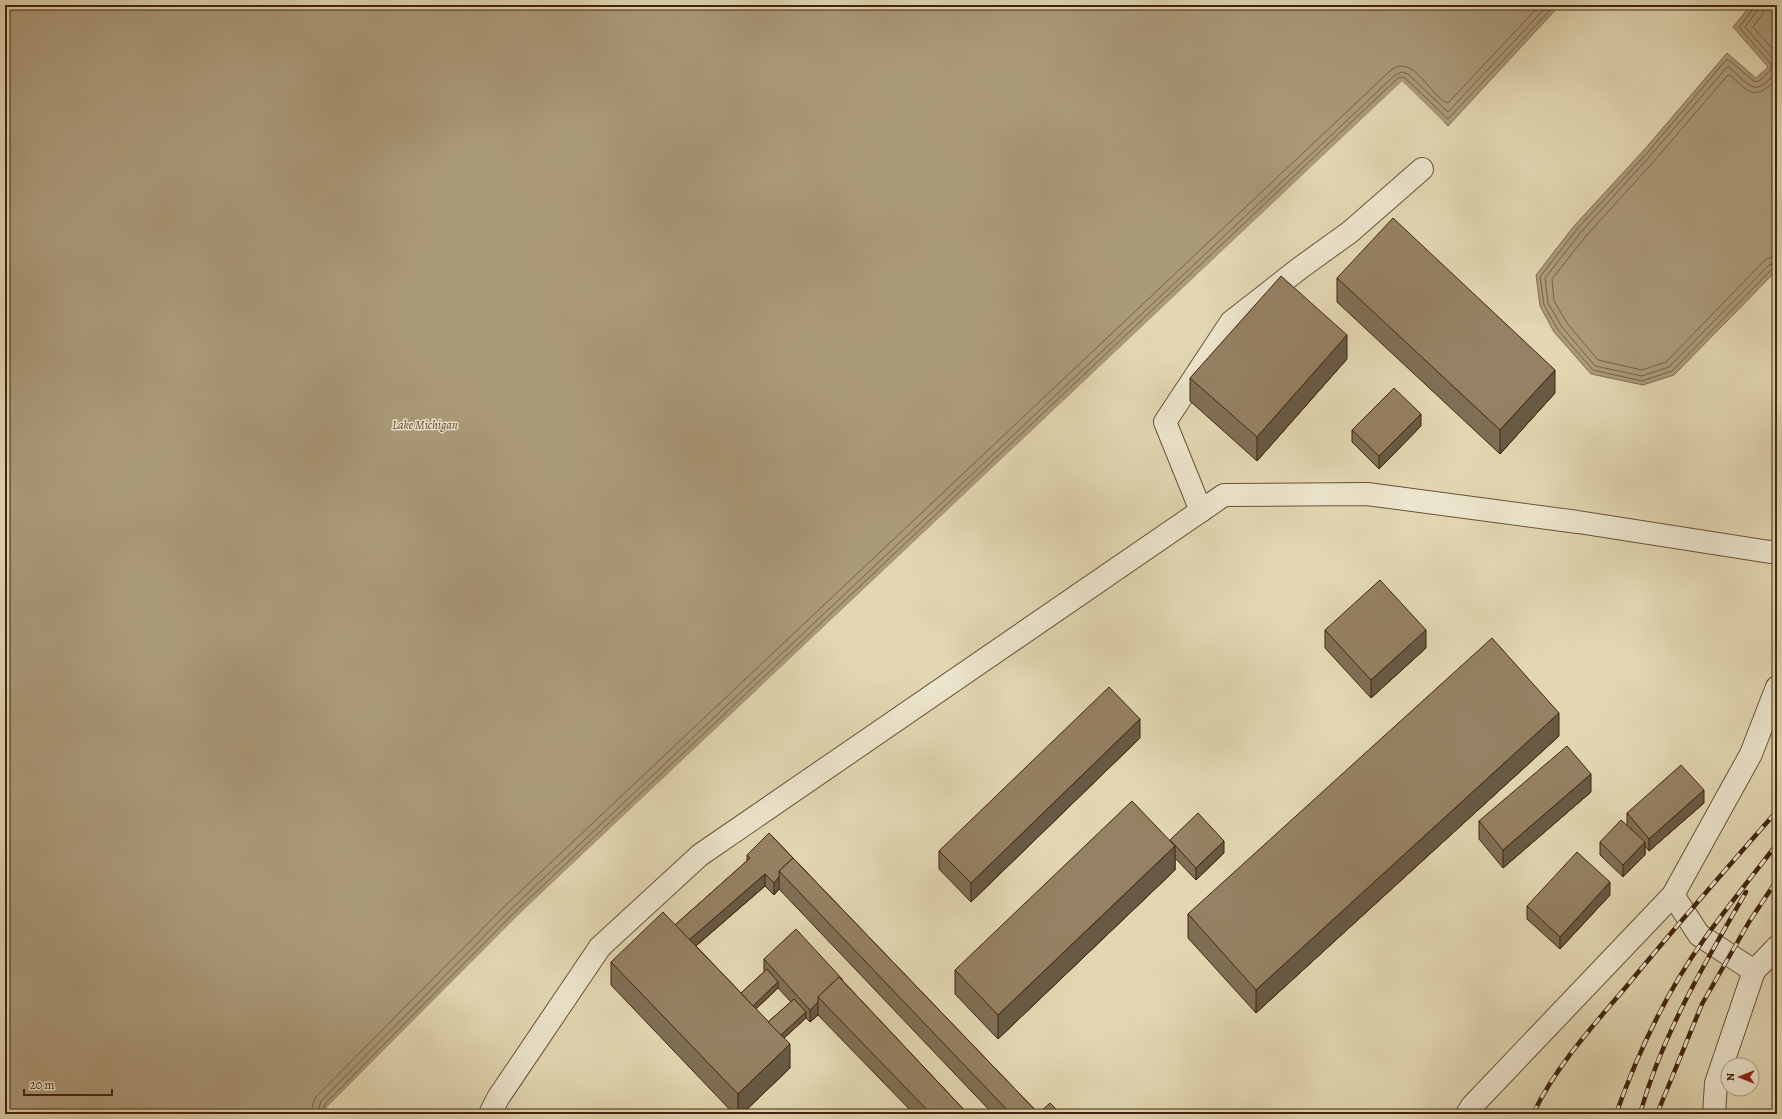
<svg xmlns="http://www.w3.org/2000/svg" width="1782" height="1119" font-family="Alegreya,serif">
	<rect width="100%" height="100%" fill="#e2d7b2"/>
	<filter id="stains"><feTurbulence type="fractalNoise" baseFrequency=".005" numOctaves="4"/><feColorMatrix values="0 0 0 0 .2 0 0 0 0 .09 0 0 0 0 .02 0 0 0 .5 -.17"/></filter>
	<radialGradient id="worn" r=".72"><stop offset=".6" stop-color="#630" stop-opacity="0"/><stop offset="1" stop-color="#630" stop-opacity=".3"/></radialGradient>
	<g fill="#ab9a7a" stroke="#816b4f">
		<path d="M5 5H1560L1448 126 1402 81 518 915 327 1107 326 1114H5Z"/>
		<path d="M1751 5H1777V270L1674 375 1643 385 1591 374 1554 332 1540 306 1536 275 1574 226 1644 150 1727 53 1756 78 1768 67 1733 27Z"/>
	</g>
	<path fill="#e2d7b2" d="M1402 81 1444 122 1442 123 1402 84 519 917 329 1108 328 1114H326L327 1107 518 915Z"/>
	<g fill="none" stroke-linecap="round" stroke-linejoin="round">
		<g stroke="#765f44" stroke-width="1">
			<path d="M1754 5 1753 9 1739 27 1771 64V70L1759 81 1755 82 1729 60H1726L1647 153 1577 229 1540 277 1544 305 1558 330 1593 370 1642 381 1672 371 1772 269 1777 267"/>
			<path d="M1759 5 1757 11 1745 27 1775 61C1780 71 1764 89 1754 87 1746 85 1736 73 1729 67H1727L1650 156 1581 232 1545 278 1548 303 1562 327 1595 366 1642 376 1669 367 1769 265 1777 262"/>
			<path d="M1765 5 1763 13 1753 27 1777 54"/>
			<path d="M1777 79C1754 101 1751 94 1730 75L1727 76 1655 160 1586 236 1552 279 1554 301 1567 323 1598 360 1642 370 1666 362 1765 260 1771 257 1777 256"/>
			<path d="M311 1114 313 1103 316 1097 507 904 1391 70C1414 53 1430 97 1448 103L1540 5"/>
			<path d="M317 1114 321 1101 511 909 1395 75 1402 72 1408 74 1448 112 1548 5"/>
			<path d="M322 1114 325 1104 515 912 1398 78 1402 77 1405 78 1448 119 1555 5"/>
		</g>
		<g stroke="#695137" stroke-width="24">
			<g id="minor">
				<path d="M1201 511 1165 422 1231 322 1300 268 1350 232 1422 169"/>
				<path d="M1673 895 1699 935 1754 971 1777 947"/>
				<path d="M490 1114 498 1098 600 947 700 855 1224 495 1367 494 1578 522 1770 552 1777 551"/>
				<path d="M1467 1114 1472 1106 1673 895 1751 754 1777 687"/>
				<path d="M1714 1114 1716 1083 1754 971"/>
			</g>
		</g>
		<use href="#minor" stroke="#ece5cd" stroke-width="22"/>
		<g stroke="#41240e" stroke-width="4.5">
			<g id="rail">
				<path d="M1533 1114C1556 1066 1592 1027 1626 987 1675 927 1726 869 1777 811"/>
				<path d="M1616 1114C1638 1052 1667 991 1705 938 1728 906 1753 875 1777 844"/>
				<path d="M1640 1114C1662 1035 1705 962 1746 892"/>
				<path d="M1657 1114 1702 1004 1749 922 1777 880"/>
			</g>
		</g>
		<use href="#rail" stroke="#ece5cd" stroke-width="3" stroke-dasharray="9" stroke-linecap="butt"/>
	</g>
	<g fill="#806f55" stroke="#41240e" fill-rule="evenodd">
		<path d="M1337 278 1555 393 1500 454 1337 302Z"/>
		<path d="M1347 359 1257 461 1190 401V378Z"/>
		<path d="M1421 426 1379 469 1352 442V430Z"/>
		<path d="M1325 630 1426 648 1371 698 1325 648Z"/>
		<path d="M1559 736 1256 1013 1188 938V914Z"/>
		<path d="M1140 738 971 902 939 869V851Z"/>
		<path d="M1591 792 1503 868 1479 839V821Z"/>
		<path d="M1704 803 1649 851 1645 846V855L1623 877 1600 855V842L1627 825V813Z"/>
		<path d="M769 833 1039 1114H1061H993L779 889 774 895 765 886 696 946 741 993 764 972V959L843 981 968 1114H914L818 1015 810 1022 806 1018 784 1038 790 1068 742 1114H734L611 985V962L675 925 747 861V855ZM778 988 791 1002 768 1022 756 1009Z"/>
		<path d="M1170 841 1224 853 1196 880 1175 858V870L998 1039 955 994V970Z"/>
		<path d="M1610 895 1560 949 1527 919V906Z"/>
	</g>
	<g fill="#685a45" stroke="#41240e">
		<path d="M1347 335V359L1257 461V437Z"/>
		<path d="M1555 370V393L1500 454V430Z"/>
		<path d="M1421 414V426L1379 469V456Z"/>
		<path d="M1426 630V648L1371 698V680Z"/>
		<path d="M1559 713V736L1256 1013V990Z"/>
		<path d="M1140 719V738L971 902V883Z"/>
		<path d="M1591 774V792L1503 868V850Z"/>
		<path d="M1704 790V803L1649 851V839Z"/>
		<path d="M1224 841V853L1196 880V868Z"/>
		<path d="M1645 842V855L1623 877V865Z"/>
		<path d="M1175 846V870L998 1039V1015Z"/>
		<path d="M765 874V886L683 957V945Z"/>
		<path d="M779 877V889L774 895V883Z"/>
		<path d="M1610 882V895L1560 949V937Z"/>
		<path d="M778 982V988L744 1020V1014Z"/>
		<path d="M818 1002V1015L810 1022V1010Z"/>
		<path d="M806 1012V1018L772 1049V1043Z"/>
		<path d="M790 1044V1068L742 1114H738V1094Z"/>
	</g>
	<g fill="#958163" stroke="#41240e">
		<path d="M1393 218 1555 370 1500 430 1337 278Z"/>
		<path d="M1281 276 1347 335 1257 437 1190 378Z"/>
		<path d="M1394 388 1421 414 1379 456 1352 430Z"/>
		<path d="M1380 580 1426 630 1371 680 1325 630Z"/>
		<path d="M1492 638 1559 713 1256 990 1188 914Z"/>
		<path d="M1109 687 1140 719 971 883 939 851Z"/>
		<path d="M1567 746 1591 774 1503 850 1479 821Z"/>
		<path d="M1681 765 1704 790 1649 839 1627 813Z"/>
		<path d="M1132 801 1175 846 998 1015 955 970Z"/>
		<path d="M1198 813 1224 841 1196 868 1170 840Z"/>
		<path d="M1621 820 1645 842 1623 865 1600 842Z"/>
		<path d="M769 833 793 858 779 871V877L774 883 765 874 689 940 675 925 750 858 747 855Z"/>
		<path d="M1577 852 1610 882 1560 937 1527 906Z"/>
		<path d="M793 858 1039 1114H1011L779 871Z"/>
		<path d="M663 912 790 1044 738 1094 611 962Z"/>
		<path d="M796 929 843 980H842L839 977 818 997V1002L810 1010 764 959Z"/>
		<path d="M767 969 778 982 753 1006 741 993Z"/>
		<path d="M839 977 968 1114H931L818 997Z"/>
		<path d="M794 999 806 1012 781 1035 768 1022Z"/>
		<path d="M1050 1103 1061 1114H1038Z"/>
	</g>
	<g text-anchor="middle" stroke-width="3" stroke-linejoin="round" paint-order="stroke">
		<g font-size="12" font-style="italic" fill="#61472e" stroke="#ece5cd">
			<text x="425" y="429">Lake Michigan</text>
		</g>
	</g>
	<rect width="1782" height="1119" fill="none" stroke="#e2d7b2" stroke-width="20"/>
	<rect x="6" y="6" width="1770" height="1107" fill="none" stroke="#41240e" stroke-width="2"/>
	<rect x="10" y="10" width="1762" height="1099" fill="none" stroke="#41240e"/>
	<g transform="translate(1740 1077) rotate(270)"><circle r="19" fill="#ece5cd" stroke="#a89881"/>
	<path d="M0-3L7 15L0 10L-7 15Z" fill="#8f2418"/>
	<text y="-6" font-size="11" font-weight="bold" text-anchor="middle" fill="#41240e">N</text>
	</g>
	<path d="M24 1089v6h88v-6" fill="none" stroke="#41240e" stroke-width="2"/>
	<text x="30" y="1089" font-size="12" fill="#41240e" stroke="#ece5cd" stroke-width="3" paint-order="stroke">20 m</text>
	<rect width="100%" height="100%" filter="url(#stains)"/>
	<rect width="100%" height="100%" fill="url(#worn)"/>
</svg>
